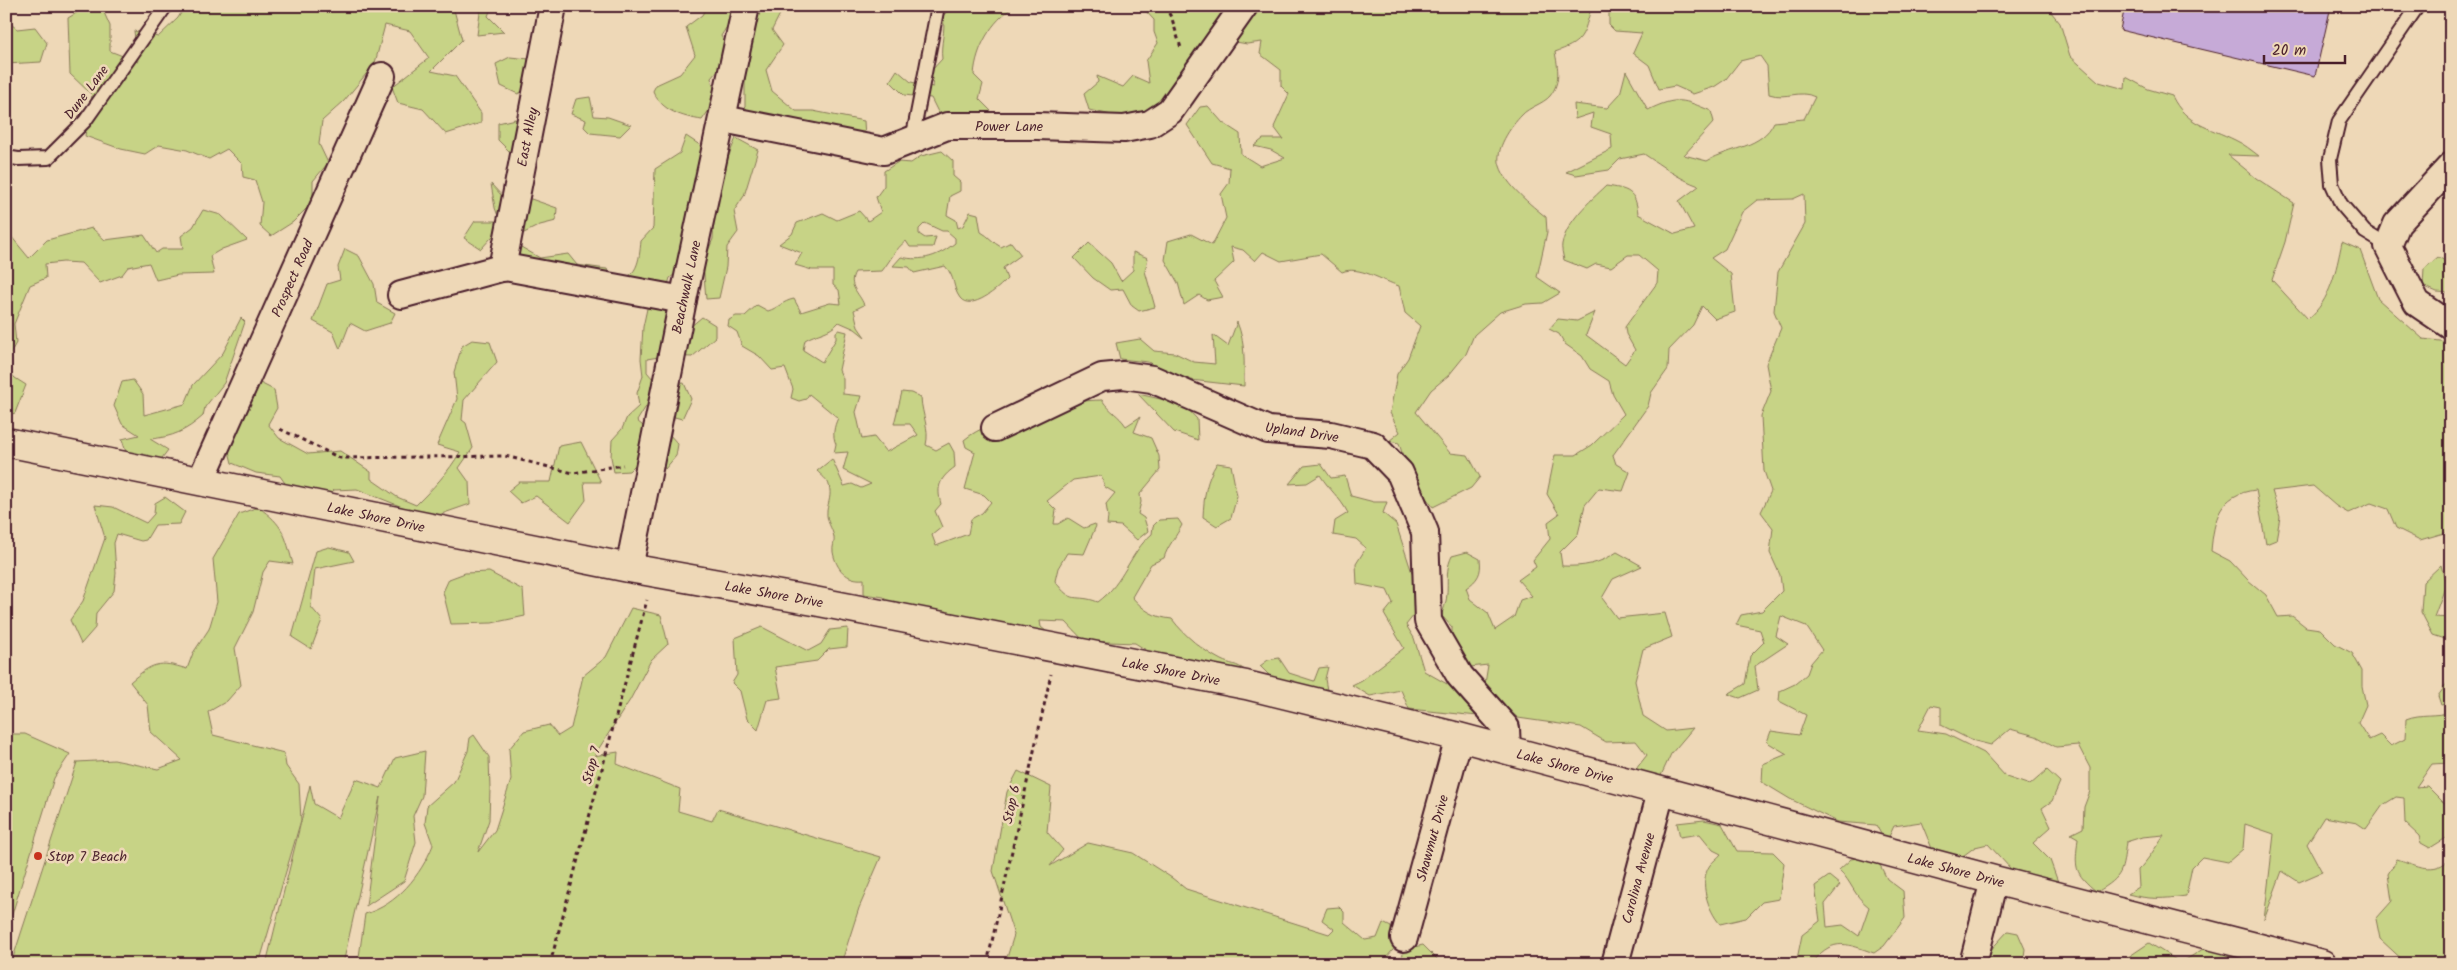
<svg xmlns="http://www.w3.org/2000/svg" width="2457" height="970" font-family="Kalam,sans-serif">
	<rect width="100%" height="100%" fill="#eed8b7"/>
	<filter id="ink" filterUnits="userSpaceOnUse"><feTurbulence type="fractalNoise" baseFrequency=".02" numOctaves="2"/><feDisplacementMap in="SourceGraphic" scale="10" xChannelSelector="R" yChannelSelector="G"/><feConvolveMatrix kernelMatrix="1 2 1 2 8 2 1 2 1" color-interpolation-filters="sRGB"/></filter>
	<g filter="url(#ink)">
		<g fill="#c7d386" stroke="#887958">
			<path d="M88 6 102 8 110 26V51L138 62 134 31 158 37 178 18 185 6H453L462 40 431 71 455 76 481 113V123L446 134 423 109 398 103 392 87 429 58 410 31 385 25 375 63 344 101 322 121 319 144 328 163 313 181V202L293 222 271 236 260 226 262 202 255 180 243 177 242 164 227 149 209 159 187 150 159 145 145 154 121 149 85 136 92 95 70 74 68 18Z"/>
			<path d="M481 6H492L488 16 504 32 477 35Z"/>
			<path d="M707 6H732L736 12 721 36 731 55 711 78 717 99 702 120C683 117 661 111 653 91L656 85 680 74 695 55 686 27 702 15Z"/>
			<path d="M759 6H784L772 30 783 45 766 70 772 91 796 111H813L864 121 865 137 758 120 745 107V67Z"/>
			<path d="M952 6H1015C991 21 976 48 974 75L983 84 979 99 991 111 968 132 957 113 939 114 931 98 904 95 890 81 897 70 911 82 933 87 931 71 942 59C940 44 946 31 943 16Z"/>
			<path d="M1141 6H1608L1590 12C1583 38 1581 43 1555 52 1558 68 1561 82 1550 96 1543 104 1529 107 1522 115 1511 126 1494 150 1500 166 1506 185 1531 205 1546 217L1547 232 1537 277 1560 293 1543 303 1526 304 1500 312 1474 335 1466 354 1449 375 1431 390 1416 412 1450 453 1468 455 1480 477 1471 488 1433 507 1408 473 1399 443 1389 441 1400 432 1390 413 1397 374 1408 358 1420 326 1405 313 1399 286C1383 281 1358 265 1342 272L1321 254 1281 261 1263 252 1255 261 1243 250 1231 247 1234 262 1214 281 1223 297 1207 300 1199 295 1184 305 1178 283 1165 260 1168 241 1191 234 1212 245 1226 218 1221 194 1229 183 1230 168 1212 163 1187 125 1200 107 1208 106 1223 123 1240 134 1241 154 1260 166 1285 158 1271 150 1254 146 1263 139H1283L1274 127 1289 94 1281 86V70L1260 54 1262 42 1247 44 1214 38 1178 99 1144 118 1130 119 1089 110 1084 94 1098 82 1097 76 1123 87 1133 76 1149 83 1146 61 1158 43 1154 32V20Z"/>
			<path d="M1609 6H2046L2060 23 2070 56 2099 82 2125 89 2126 77 2148 89 2172 96C2186 125 2209 127 2235 140 2244 144 2251 150 2259 156L2228 155 2256 178 2294 203 2285 242 2272 280 2308 319C2331 300 2336 270 2342 242L2360 250 2378 299 2423 339 2449 342 2451 345V531L2420 540 2396 528 2388 509 2371 503 2348 513 2336 506 2313 486 2272 491 2280 517 2276 540 2266 544 2256 490C2219 494 2214 519 2211 551L2230 561 2248 580 2266 595 2278 617 2292 616 2306 627 2320 629 2335 644 2352 653 2362 671V686L2366 705 2358 723 2369 740 2380 735 2391 746 2405 739 2406 719C2421 713 2435 717 2451 712V728L2448 732 2451 733V763L2432 764 2416 787 2427 786 2443 802 2451 806V835L2430 848 2421 843 2419 836 2405 823 2404 798 2396 797 2383 805 2366 829 2357 823 2324 817 2307 844 2322 872 2299 882 2282 871 2264 920 2274 834 2245 824 2243 849 2228 862 2202 857 2192 867 2186 896C2163 899 2150 900 2128 894L2139 887 2138 870C2147 862 2157 845 2164 835L2142 837 2126 842C2122 872 2124 876 2097 892 2073 872 2075 868 2078 838L2071 834 2083 828 2084 807 2090 791V768L2078 745 2056 747 2036 736 2010 729 1991 745 1971 740 1941 725V707L1931 705 1918 730 1946 734 1984 753 2006 777 2030 785 2047 770 2060 782 2052 801 2042 808 2051 827 2033 843 2050 860 2058 882 2048 888 2021 880 1988 844 1975 847 1956 861 1933 851 1921 822 1894 826 1886 843 1876 825 1838 822 1790 799 1762 782 1763 764 1787 754 1767 742 1771 731 1799 735 1806 715 1779 701 1780 691 1795 684 1807 674 1811 663 1822 650 1806 626 1781 616 1776 636 1788 644 1755 666 1758 690 1740 698 1728 694 1745 684 1750 656 1764 642 1760 630 1736 625 1741 615 1762 611 1782 591 1780 575 1770 553 1773 528 1761 512 1771 491 1764 471 1761 416 1771 391 1766 364 1781 328 1774 311 1778 272 1805 224 1804 194 1793 199 1757 200 1742 212 1725 249 1711 258 1731 274 1735 312 1715 319 1702 306 1693 325 1669 350 1668 369 1651 393 1648 406 1613 455 1616 464 1630 472 1623 491 1599 488 1585 505 1578 534 1560 552 1562 566C1584 567 1599 564 1617 552L1642 566 1613 579 1602 598 1617 618 1665 613 1672 637 1643 649 1635 681 1643 716 1666 731 1693 728 1671 754 1658 782 1632 774 1647 755 1636 741 1606 742 1581 727 1518 718 1484 690 1488 665 1470 667 1452 648V627L1441 615C1453 592 1442 576 1452 556L1467 552 1480 559C1482 573 1478 580 1466 588L1470 599 1488 613 1495 630 1514 617 1520 600 1532 596 1518 580 1536 567 1533 560 1550 539 1548 522 1559 514 1547 494 1555 455H1576L1592 445 1624 414 1613 395 1609 381 1590 369 1582 356 1565 344 1559 334 1549 329 1558 319 1577 321 1595 312 1586 335 1625 364 1635 350 1626 334 1625 327 1657 283 1658 271 1639 255H1628L1611 267 1596 264 1587 269 1564 260C1563 255 1561 248 1562 244 1567 221 1590 201 1606 186 1627 189 1636 190 1638 214L1675 234 1694 229 1679 201 1699 186C1679 179 1662 166 1644 154L1620 159 1609 170 1576 175 1566 172 1612 149 1611 134 1591 127 1593 113 1575 119 1574 104 1607 108 1620 94 1626 71 1648 110C1677 96 1683 99 1711 111L1714 122 1684 155 1707 161C1731 147 1762 148 1774 122L1804 119 1815 97C1799 89 1787 100 1769 94L1767 66 1760 56 1740 61 1726 79 1714 87 1693 94 1675 86 1659 89 1649 65 1633 53 1642 33 1615 31 1609 25Z"/>
			<path d="M6 20 17 29 35 27 47 43 41 62 6 64Z"/>
			<path d="M510 57 529 59 527 88 518 94 501 86 496 64Z"/>
			<path d="M590 97 594 116 608 117 631 125 620 136 590 133 584 127 586 120 571 114 576 99Z"/>
			<path d="M515 119 521 124 530 146 511 153 498 140V123Z"/>
			<path d="M686 136 709 151 680 270 670 278 663 301 690 327 702 317 715 325V337L692 357 664 356 647 359V372L659 386 684 383 691 399 682 419 671 416 657 397 645 408 637 421 648 430 668 433 678 444 676 456 665 469 660 459 647 453 629 471 614 472 611 457 612 440 622 429 627 417 639 406 637 393 643 376 641 359 643 327 648 304 520 263 514 252 521 247 540 258 568 254 577 265 607 269 613 281C638 279 639 261 641 241L653 228 655 169 680 153Z"/>
			<path d="M736 138 758 150 744 196 734 211 738 232 727 247 726 267 719 298 706 299 703 263 713 239 714 216 725 165Z"/>
			<path d="M942 151 953 161V176L960 182V191L950 196 947 215 956 220 958 228 963 226 970 212 978 214 981 232C989 236 993 243 1001 247L1011 242 1021 255 1003 268 1007 279C999 288 971 312 960 298 952 287 956 278 945 266L914 273 909 267 893 266 901 257C922 262 939 256 955 243V238L947 231H942L925 223 919 229V234L925 238 936 237 933 247H910L906 241C896 248 890 261 882 271L855 272C847 286 859 292 864 305L854 310 858 327 865 337 855 329 839 322C830 333 816 333 805 340L803 350 822 362 836 339V332L839 330 847 332 839 370 843 379V394L861 396 856 412 862 439 874 437 886 452 918 435 910 424H894L902 392 911 393 921 398C922 415 930 429 926 445L936 450 949 443 954 452 955 467C940 478 936 486 941 504L935 511 942 527 932 535 936 546 968 534 971 519 982 513 991 502 984 495 965 489 975 452 966 447 964 440C991 417 1067 400 1102 400 1111 413 1118 414 1126 426L1140 417 1134 432 1151 438 1159 456 1160 470 1140 494 1141 502 1138 514 1144 518 1148 531 1137 540 1121 526 1107 525 1108 517 1106 504 1115 493 1105 487 1101 476 1073 480 1047 501 1056 510 1054 524H1058L1068 518 1084 528 1095 524 1096 526 1084 554 1067 553 1058 568 1055 581C1073 606 1075 593 1098 602 1125 582 1129 553 1152 534L1153 526 1159 520 1178 519 1182 525C1176 537 1167 547 1164 558L1151 564 1132 597C1144 611 1154 617 1172 619 1185 636 1202 650 1221 660 1231 665 1236 663 1246 671L1154 655 1135 643 1084 641 1066 622 1040 621 1041 627 1052 636 891 610 884 597 864 594V579C847 581 836 569 833 552 832 547 835 542 834 537 832 527 826 522 827 511 828 502 832 496 829 485 828 480 821 475 817 471L832 459 844 486 852 484 861 488 871 484 843 470 848 452 834 453 836 444C832 436 834 426 838 418L809 394 806 399 799 401 791 398 793 389 785 368 772 370 759 356 742 346 737 332 728 326 729 320 736 316H745L757 305 768 311C778 308 783 301 794 299L801 312 830 303 841 304 839 290 833 285V270H812L795 265 802 253 779 244 792 234 797 223 823 213 837 220 859 211 868 221 881 212 876 197 884 186V171L898 162 911 163 921 156Z"/>
			<path d="M491 184 504 198 531 199 557 208 556 221 540 225 520 235 502 226 481 249 464 238 475 221H500L495 208Z"/>
			<path d="M203 210 221 215 247 240 222 249 210 256 214 274 178 275 156 280 149 263 128 267 122 275 100 283 81 263 63 262 45 264 46 278 30 285 14 324 16 343 6 361V230L29 258 47 240 92 228 105 240 144 235 156 253 162 249H183L181 236 193 227Z"/>
			<path d="M1089 243 1111 263 1121 281 1133 270V252L1148 258 1145 271 1155 307 1139 311 1132 306 1123 289 1110 290 1093 278 1074 258Z"/>
			<path d="M345 249 359 256 374 284 377 303 395 313 390 323 365 331 350 323 340 349 333 332 313 321 327 284 340 280 338 267Z"/>
			<path d="M2438 257 2451 264V293L2437 292 2423 286 2424 269Z"/>
			<path d="M241 318 245 322 224 383 205 407 203 416C186 431 173 437 150 439L168 450 153 470 128 459 122 439 139 435 122 424 114 406 122 382 133 380 143 394 144 415 185 404 193 385 223 353Z"/>
			<path d="M1237 322C1246 344 1244 364 1244 386L1191 380 1167 373 1148 362 1120 359 1116 343 1140 339 1154 351 1175 353 1194 362 1215 364 1213 335 1228 346Z"/>
			<path d="M472 340 490 342 497 362 464 400 462 420 466 423 473 448 459 468 469 482 470 504 430 518 357 489 334 490 318 507 300 505 280 476 256 473 232 463 222 424 254 380 274 390 277 408 268 424 279 438 308 454 340 451 371 472V479L397 497 416 505C432 489 449 472 460 452L437 445 457 399 454 372 462 346Z"/>
			<path d="M6 368 15 378 26 385 15 413 6 416Z"/>
			<path d="M1138 394 1183 404 1197 419 1198 440 1174 432Z"/>
			<path d="M581 442 601 482H584L586 500 570 522 536 496 521 503 508 491 519 482H551L559 446Z"/>
			<path d="M1217 463 1231 465 1237 496 1231 518 1217 526 1203 517C1204 496 1206 480 1217 463Z"/>
			<path d="M1321 464 1331 478 1345 476 1351 496 1374 502H1387L1383 513 1396 524 1417 588 1418 610 1406 625 1414 638 1424 671 1463 693 1478 716 1409 709 1401 690 1370 696 1352 685 1362 680 1404 648 1384 614 1393 603 1387 590 1357 584 1356 564 1366 548 1356 539 1333 535 1335 521 1348 513C1339 496 1330 491 1320 475L1307 483 1289 484 1304 466Z"/>
			<path d="M165 497 185 512 179 524 155 525 146 540 141 541 117 534 114 543 116 573 114 591 96 613 95 628 81 644 70 620 83 601 105 538 95 505 113 507 146 523 154 514 155 503Z"/>
			<path d="M258 507C284 525 285 535 293 564L270 561 263 572 253 612 235 648 241 685 227 701 208 712 213 735 284 753 286 766 299 784 301 820 259 964H11L77 762 114 760 158 769 182 760 151 732 148 705 130 682C152 663 159 660 187 669L193 653 209 629 217 602 213 559 239 514Z"/>
			<path d="M329 547 349 552 354 561 315 569 311 607 322 620 311 649 292 637 316 551Z"/>
			<path d="M2441 565 2446 585 2434 617 2451 618V641L2433 635 2421 612 2423 582Z"/>
			<path d="M489 572 523 590 525 616 492 623 451 624 443 592 449 579 465 573Z"/>
			<path d="M631 608 661 615 668 644 651 660 630 700 594 756 618 752 617 764 680 789 678 811 712 821 718 809 881 857 859 908 841 964H358L365 914C397 905 421 875 433 845L425 823 427 806 454 782 468 751 470 738 474 735 489 757 490 789 489 820 478 852 495 830 511 780 509 749 524 731 549 725 558 736 571 728 583 676 606 657Z"/>
			<path d="M762 627 808 651 821 644 830 630 848 628 847 647 829 649 817 661 775 667 781 698 767 700 758 730 747 719 740 691 732 683 737 675 735 638Z"/>
			<path d="M1279 658 1289 673 1314 681 1319 668 1328 667 1325 679 1327 690 1312 694 1289 681 1279 685 1260 666 1268 660Z"/>
			<path d="M2451 678V703L2441 705 2438 696Z"/>
			<path d="M6 734H25L70 754 54 778 6 934Z"/>
			<path d="M425 751 422 796 413 816 416 842 404 881 366 906 380 797 343 964H266L310 785 314 804 338 818 356 779 381 788 395 758Z"/>
			<path d="M1018 771 1051 787 1047 832 1063 850 1050 866 1088 843 1133 853 1172 878 1186 889 1329 934 1334 929 1322 920 1327 908 1339 907 1344 912V922L1365 940 1377 938 1383 923 1391 927 1392 935 1398 944 1381 964H1005L1014 935 993 871 1007 792Z"/>
			<path d="M1704 820 1722 824 1737 851 1773 852 1784 863 1779 899 1762 902 1746 918 1720 924C1708 910 1698 882 1710 865 1713 861 1718 858 1721 854L1713 850 1700 834 1680 837 1677 823Z"/>
			<path d="M1864 857 1880 865 1887 879 1903 891 1905 918 1884 946 1874 953C1848 944 1834 937 1814 960V964H1796L1802 935 1820 921 1815 886 1829 876 1840 885 1825 904 1827 927 1843 925 1859 936 1869 907C1852 894 1853 883 1839 870L1851 859Z"/>
			<path d="M2451 858V964H2407L2380 939 2376 919 2392 901 2388 874 2397 859C2417 865 2434 876 2451 858Z"/>
			<path d="M2008 931 2018 933 2025 949 2023 964H1990L1985 956Z"/>
			<path d="M2149 943 2181 963 2206 947 2240 958 2272 959V964H2118Z"/>
			<path d="M1423 945 1438 960 1433 964H1399L1405 949Z"/>
		</g>
		<path fill="#c6aad7" stroke="#4a1f2b" d="M2125 6H2331L2315 76 2120 30Z"/>
		<g fill="none" stroke-linecap="round" stroke-linejoin="round">
			<g stroke="#4a1f2b" stroke-width="16">
				<g id="service">
					<path d="M912 140 938 6"/>
					<path d="M6 157 18 159 48 158 85 121 166 6"/>
					<path d="M2388 246 2365 232 2341 204 2332 184 2330 159 2339 121 2418 6"/>
				</g>
			</g>
			<g stroke="#4a1f2b" stroke-width="30">
				<g id="minor">
					<path d="M723 119 884 151 947 126H1037L1124 129 1150 124 1170 111 1244 6"/>
					<path d="M2451 166 2397 224 2388 246 2417 303 2451 326"/>
					<path d="M502 268 553 6"/>
					<path d="M401 295 505 267 683 300"/>
					<path d="M995 428 1102 377 1123 375 1152 379 1268 430 1331 435 1373 445 1400 473 1425 532 1428 621 1460 676 1506 728 1507 750"/>
					<path d="M201 480 382 76"/>
					<path d="M629 568 683 300 746 6"/>
					<path d="M1404 938 1459 737"/>
					<path d="M1615 964 1661 792"/>
					<path d="M1973 964 1994 880"/>
				</g>
			</g>
			<g stroke="#4a1f2b" stroke-width="31">
				<path id="tertiary" d="M6 442 629 568 814 601 1246 685 1459 737 1994 880 2322 964"/>
			</g>
			<g stroke="#4a1f2b" stroke-width="3" stroke-dasharray="4 4" stroke-linecap="butt">
				<path d="M1165 6 1172 19 1181 48"/>
				<path d="M280 429 340 458 505 456 573 473 623 465"/>
				<path d="M550 964 647 600"/>
				<path d="M987 964 1051 674"/>
			</g>
			<use href="#service" stroke="#eed8b7" stroke-width="12"/>
			<use href="#minor" stroke="#eed8b7" stroke-width="26"/>
			<use href="#tertiary" stroke="#eed8b7" stroke-width="28"/>
		</g>
	</g>
	<circle fill="#c8321e" stroke="#eed8b7" stroke-width="2" cx="38" cy="856" r="5"/>
	<g text-anchor="middle" stroke-width="5" stroke-linejoin="round" paint-order="stroke">
		<g font-size="14" fill="#4a1f2b" stroke="#eed8b7">
			<text transform="translate(86 92) rotate(-53)" y="5">Dune Lane</text>
			<text x="1009" y="131">Power Lane</text>
			<text transform="translate(527 137) rotate(-79)" y="5">East Alley</text>
			<text transform="translate(292 278) rotate(-66)" y="5">Prospect Road</text>
			<text transform="translate(686 287) rotate(-78)" y="5">Beachwalk Lane</text>
			<text transform="translate(1302 432) rotate(8)" y="5">Upland Drive</text>
			<text transform="translate(376 517) rotate(12)" y="5">Lake Shore Drive</text>
			<text transform="translate(774 594) rotate(10)" y="5">Lake Shore Drive</text>
			<text transform="translate(1171 671) rotate(11)" y="5">Lake Shore Drive</text>
			<text transform="translate(591 765) rotate(-75)" y="5">Stop 7</text>
			<text transform="translate(1565 766) rotate(15)" y="5">Lake Shore Drive</text>
			<text transform="translate(1011 804) rotate(-78)" y="5">Stop 6</text>
			<text transform="translate(1432 838) rotate(-75)" y="5">Shawmut Drive</text>
			<text transform="translate(1956 870) rotate(15)" y="5">Lake Shore Drive</text>
			<text transform="translate(1638 878) rotate(-75)" y="5">Carolina Avenue</text>
		</g>
		<g font-size="14" fill="#4a1f2b" stroke="#eed8b7" text-anchor="start">
			<text x="48" y="861">Stop 7 Beach</text>
		</g>
	</g>
	<rect width="2457" height="970" fill="none" stroke="#eed8b7" stroke-width="25"/>
	<rect x="12" y="12" width="2432" height="945" fill="none" stroke="#4a1f2b" stroke-width="2" filter="url(#ink)"/>
	<path d="M2264 55v8h81v-8" fill="none" stroke="#4a1f2b" stroke-width="2.5"/>
	<text x="2272" y="55" font-size="15" fill="#4a1f2b" stroke="#eed8b7" stroke-width="4" paint-order="stroke">20 m</text>
</svg>
